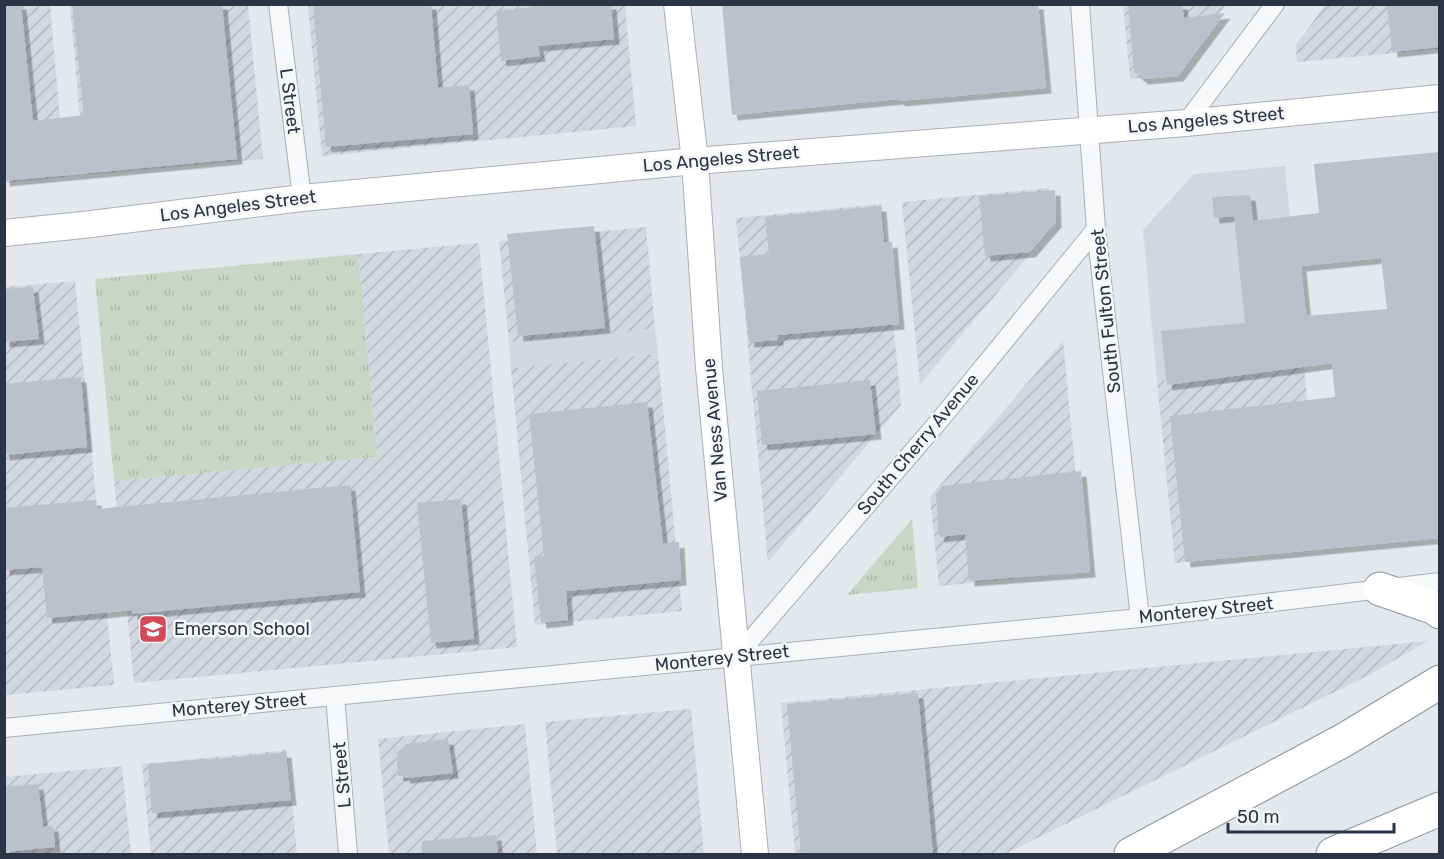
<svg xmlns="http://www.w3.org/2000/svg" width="1444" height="859" font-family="Rubik,sans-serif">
	<defs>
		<pattern id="industrial-furrows" width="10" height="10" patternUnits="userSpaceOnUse" patternTransform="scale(1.5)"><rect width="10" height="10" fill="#d2d6de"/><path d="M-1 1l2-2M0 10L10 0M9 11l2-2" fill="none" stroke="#b4b8c0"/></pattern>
		<pattern id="grass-tufts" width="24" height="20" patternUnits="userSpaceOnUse" patternTransform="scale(1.5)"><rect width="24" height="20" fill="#c9d6c5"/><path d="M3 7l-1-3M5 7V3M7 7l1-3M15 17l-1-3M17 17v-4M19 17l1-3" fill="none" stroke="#adb8ab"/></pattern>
		<filter id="shadow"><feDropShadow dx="5.5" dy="5.5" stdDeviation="0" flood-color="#0004"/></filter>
	</defs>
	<rect width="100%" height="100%" fill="#e4e7ec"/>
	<g fill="#d2d6de">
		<path d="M1285 166 1304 367 1157 381 1143 230 1194 174Z"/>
		<path d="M655 329 658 354 511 368 509 342Z"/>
	</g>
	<g fill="url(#industrial-furrows)">
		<path d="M5 5H50L65 177 5 183Z"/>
		<path d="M70 5H248L263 159 85 175Z"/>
		<path d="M308 5H625L636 126 322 156Z"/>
		<path d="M1123 5H1226L1173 74 1130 79Z"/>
		<path d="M1325 5H1439V49L1297 62 1296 45Z"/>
		<path d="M1049 188 1052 228 920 384 902 202Z"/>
		<path d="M882 204 901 405 768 562 736 218Z"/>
		<path d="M646 227 655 329 509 342 499 241Z"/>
		<path d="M479 243 517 647 134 683 114 481 377 457 358 254Z"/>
		<path d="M75 281 114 685 5 695V287Z"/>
		<path d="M1063 341 1085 572 939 586 930 497Z"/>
		<path d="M658 354 682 611 535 625 511 368Z"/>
		<path d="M1304 367 1321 549 1175 563 1157 381Z"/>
		<path d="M1428 641 1369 675 1005 854H795L781 703Z"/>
		<path d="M691 709 704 854H557L545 722Z"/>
		<path d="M525 724 537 854H389L378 739Z"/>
		<path d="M287 750 297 854H151L142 764Z"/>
		<path d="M122 766 131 854H5V777Z"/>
	</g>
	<g fill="url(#grass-tufts)">
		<path d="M358 254 377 457 114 481 95 279Z"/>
		<path d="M912 519 918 588 847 595Z"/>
	</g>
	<g fill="#bbc0ca" fill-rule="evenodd" filter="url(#shadow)">
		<path d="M4 4H21L33 121 84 115 72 4H222L237 159 4 181Z"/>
		<path d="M313 4H431L438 88 469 85 473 134 326 147Z"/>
		<path d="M559 4H611L614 39 538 46 540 56 501 61 496 11Z"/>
		<path d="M722 4H1038L1046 88 899 101V99L732 115Z"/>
		<path d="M1128 4H1182L1184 18 1225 13 1178 76 1143 79 1134 72Z"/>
		<path d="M1387 4H1438L1440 47 1392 52Z"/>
		<path d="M1440 152V538L1185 562 1170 416 1335 397 1332 363 1167 385 1161 331 1245 323 1234 216 1214 218 1212 197 1250 195 1253 221 1319 213 1314 164ZM1381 258 1387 309 1306 316 1301 266Z"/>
		<path d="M1055 190 1056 222 1030 252 985 256 979 196Z"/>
		<path d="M881 206 884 243 892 242 899 324 778 335V340L749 342 740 257 769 254 765 217Z"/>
		<path d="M594 226 605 328 518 336 507 234Z"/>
		<path d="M33 287 39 339 4 342V289Z"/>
		<path d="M81 377 87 447 4 455V384Z"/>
		<path d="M870 380 876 434 762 445 757 391Z"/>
		<path d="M647 402 663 544 679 542 681 580 566 591 568 620 541 623 534 557 544 556 529 414Z"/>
		<path d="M1081 471 1090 572 969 581 965 534 939 537 936 494 942 486Z"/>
		<path d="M350 485 360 592 132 614V610L47 618 42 567 4 570V508L96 500 97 509Z"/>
		<path d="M461 499 474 639 431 643 417 503Z"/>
		<path d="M918 693 933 855H801L787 704Z"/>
		<path d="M448 739 453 773 405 778 404 775 398 776 397 753 407 744Z"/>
		<path d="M286 752 291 800 152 813 148 764 207 759V760Z"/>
		<path d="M38 784 43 827 53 826 55 847 4 852V787Z"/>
		<path d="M496 835 498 855H422V841Z"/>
	</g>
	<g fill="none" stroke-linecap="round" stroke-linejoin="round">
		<g stroke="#a9aeb7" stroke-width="20">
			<g id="street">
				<path d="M278 4 302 198"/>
				<path d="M1080 4 1096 229 1140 618"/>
				<path d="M1186 123 1275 4"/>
				<path d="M736 657 939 421 1096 229"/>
				<path d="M335 696 348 854"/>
				<path d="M4 728 1140 618 1440 582"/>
			</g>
		</g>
		<g stroke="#a9aeb7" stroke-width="28">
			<g id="secondary">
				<path d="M677 4 695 161 709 368 755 854"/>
				<path d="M4 233 83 225 302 198 695 161 1186 123 1440 98"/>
			</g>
		</g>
		<g stroke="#8b94a3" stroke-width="35">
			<g id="highway">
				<path d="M1380 589 1435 608 1440 612"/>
				<path d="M1131 854 1344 740 1440 682"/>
				<path d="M1333 854 1440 809"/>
			</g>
		</g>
		<use href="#street" stroke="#f7f8fa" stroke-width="18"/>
		<use href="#secondary" stroke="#fff" stroke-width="26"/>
		<use href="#highway" stroke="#fff" stroke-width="33"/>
	</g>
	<defs>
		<g id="school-square" transform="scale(1.5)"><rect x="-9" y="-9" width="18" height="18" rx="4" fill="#d1495b" stroke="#f4f6f9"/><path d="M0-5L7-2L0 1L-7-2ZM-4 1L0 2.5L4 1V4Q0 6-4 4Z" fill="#fff"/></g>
	</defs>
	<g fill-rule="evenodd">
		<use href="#school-square" x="153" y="629"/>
	</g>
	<g text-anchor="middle" stroke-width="5" stroke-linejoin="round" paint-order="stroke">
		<g font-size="18" fill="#2b3445" stroke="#f4f6f9">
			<text transform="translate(290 101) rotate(83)" y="6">L Street</text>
			<text transform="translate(1206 120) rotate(-5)" y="6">Los Angeles Street</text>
			<text transform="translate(721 159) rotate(-5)" y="6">Los Angeles Street</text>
			<text transform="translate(238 206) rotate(-7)" y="6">Los Angeles Street</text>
			<text transform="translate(1106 311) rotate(-96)" y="6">South Fulton Street</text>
			<text transform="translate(715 430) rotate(-95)" y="6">Van Ness Avenue</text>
			<text transform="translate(918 444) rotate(-50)" y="6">South Cherry Avenue</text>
			<text transform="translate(1206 610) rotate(-6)" y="6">Monterey Street</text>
			<text transform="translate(722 658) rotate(-6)" y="6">Monterey Street</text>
			<text transform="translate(239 705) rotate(-5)" y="6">Monterey Street</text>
			<text transform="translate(342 775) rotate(-95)" y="6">L Street</text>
		</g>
		<g font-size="18" fill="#2b3445" stroke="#f4f6f9" text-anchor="start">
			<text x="174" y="635">Emerson School</text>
		</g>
	</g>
	<rect width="1444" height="859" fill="none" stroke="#2b3445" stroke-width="12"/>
	<path d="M1228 823v9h166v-9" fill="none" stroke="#2b3445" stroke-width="3"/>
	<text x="1237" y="823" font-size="18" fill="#2b3445" stroke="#f4f6f9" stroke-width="4.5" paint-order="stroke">50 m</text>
</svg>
